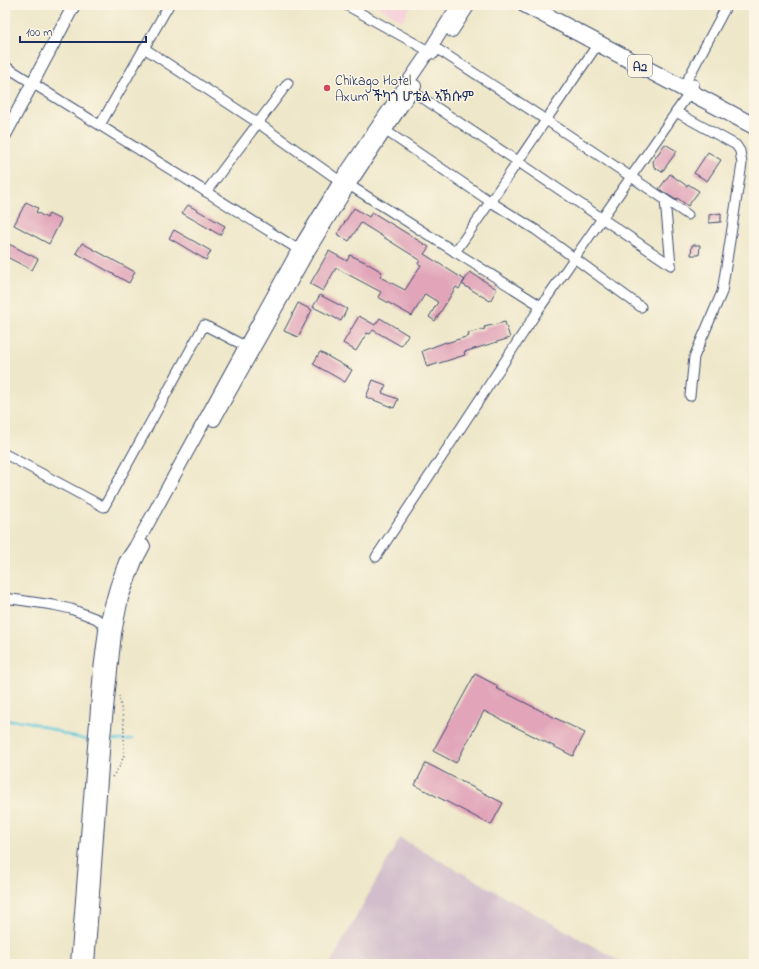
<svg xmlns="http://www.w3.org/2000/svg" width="759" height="969" font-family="'Indie Flower','Noto Sans Ethiopic',sans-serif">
	<rect width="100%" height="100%" fill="#fcf5e5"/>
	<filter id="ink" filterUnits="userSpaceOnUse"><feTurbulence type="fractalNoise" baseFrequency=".025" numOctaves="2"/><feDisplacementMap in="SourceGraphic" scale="8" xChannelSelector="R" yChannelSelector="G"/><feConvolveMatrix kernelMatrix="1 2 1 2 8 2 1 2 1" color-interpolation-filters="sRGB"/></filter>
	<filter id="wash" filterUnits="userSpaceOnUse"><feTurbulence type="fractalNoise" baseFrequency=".012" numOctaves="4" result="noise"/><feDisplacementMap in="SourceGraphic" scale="16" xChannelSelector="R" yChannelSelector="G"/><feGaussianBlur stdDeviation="0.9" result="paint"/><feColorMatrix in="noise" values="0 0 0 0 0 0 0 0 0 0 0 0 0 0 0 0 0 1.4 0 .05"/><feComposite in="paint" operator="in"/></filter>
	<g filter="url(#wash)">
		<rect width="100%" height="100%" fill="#eee7c9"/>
		<path fill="#f5cfda" d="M376 5H411L402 21Z"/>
		<path fill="#d1bdcb" d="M400 838 625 964H330Z"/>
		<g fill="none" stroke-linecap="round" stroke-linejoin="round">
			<g stroke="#5ec7da" stroke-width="2.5">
				<path d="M5 721C11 721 18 720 24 721 48 725 68 739 92 740"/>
				<path d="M107 740H127L132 739"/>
			</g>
		</g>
		<g id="blocks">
			<g fill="#e1a4b9">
				<path d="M665 144 677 151 662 172 654 167 653 161Z"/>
				<path d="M708 152 721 160 707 181 694 173Z"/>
				<path d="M670 174 687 186 688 184 699 191 688 206 677 198 676 200 659 189Z"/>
				<path d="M26 202 38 208 36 212 47 218 49 214 61 220 49 244 14 225Z"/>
				<path d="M188 205 225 226 220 235 182 213Z"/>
				<path d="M354 208 369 217 372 212 429 247 424 254 465 280 459 289 456 287 435 321 429 317 438 302 425 294 412 316 378 297 381 292 336 268 323 291 310 284 329 251 347 261 350 255 365 262 382 272 380 277 405 290 421 265 418 264 420 260 361 223 349 241 337 234Z"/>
				<path d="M721 213V222L709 223V215Z"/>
				<path d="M174 230 211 251 206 260 169 238Z"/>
				<path d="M5 242 38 259 32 270 5 256Z"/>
				<path d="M82 243 135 272 129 283 76 253Z"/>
				<path d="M692 245H700L699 255H691Z"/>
				<path d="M470 272 497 289 490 301 462 284Z"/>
				<path d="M320 295 347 309 341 321 313 307Z"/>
				<path d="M298 303 312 310 298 337 284 331Z"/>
				<path d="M359 316 375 325 380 318 408 335 401 346 373 330 370 334 367 333 356 351 343 343Z"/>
				<path d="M505 322 510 338 464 352 465 355 427 367 422 351 446 342V343L469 336 468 333 485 329 484 327Z"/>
				<path d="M320 352 352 370 345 382 313 364Z"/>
				<path d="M373 380 386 385 382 393 398 399 394 408 366 397Z"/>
				<path d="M475 674 498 686 496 688 585 733 573 756 484 711 456 763 433 751Z"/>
				<path d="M426 763 503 803 491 825 415 785Z"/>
			</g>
		</g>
	</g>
	<g filter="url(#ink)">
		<use href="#blocks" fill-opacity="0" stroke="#3b4b6e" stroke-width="1"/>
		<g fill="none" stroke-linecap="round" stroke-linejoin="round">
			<g stroke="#3b4b6e" stroke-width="11">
				<g id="minor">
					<path d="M346 5 434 54"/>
					<path d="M144 48 258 123 340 181"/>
					<path d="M439 50 546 120 688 215"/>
					<path d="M5 66 304 253"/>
					<path d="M683 88 727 5"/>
					<path d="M412 91 517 161 671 265"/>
					<path d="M676 112 736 145 740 151 742 164 722 292 694 357 690 396"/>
					<path d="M100 125 169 5"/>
					<path d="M386 131 491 202 536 230 641 307"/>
					<path d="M349 185 541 306"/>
					<path d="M206 192 288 83"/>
					<path d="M665 200 671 265"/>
					<path d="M455 252C504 184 550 113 598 44"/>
					<path d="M5 454 104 507 204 325 245 346"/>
					<path d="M376 557 541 306 690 92 694 84"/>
					<path d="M5 598 53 605 71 609 97 619 108 630"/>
				</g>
			</g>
			<g stroke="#3b4b6e" stroke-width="14">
				<g id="tertiary">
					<path d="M452 31 469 5"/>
					<path d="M5 135 74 5"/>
					<path d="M214 420 306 255 349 185 415 86"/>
					<path d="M77 964 100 670 106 623 116 587 125 562 135 547 298 250 340 181 429 51 458 5"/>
					<path d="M88 964 104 737 115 633 122 598 136 561 144 546"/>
				</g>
			</g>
			<g stroke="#3b4b6e" stroke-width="18">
				<path id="trunk" d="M526 5 754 126"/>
			</g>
			<path stroke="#3b4b6e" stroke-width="1.5" stroke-dasharray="1 3" stroke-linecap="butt" d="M112 777 120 766 124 755V725L119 696"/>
			<use href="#minor" stroke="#fff" stroke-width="9"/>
			<use href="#tertiary" stroke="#fff" stroke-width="12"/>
			<use href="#trunk" stroke="#fff" stroke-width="16"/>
		</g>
	</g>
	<circle fill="#d1495b" stroke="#fcf5e5" stroke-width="1.5" cx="327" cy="88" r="4"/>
	<g text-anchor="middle" stroke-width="3" stroke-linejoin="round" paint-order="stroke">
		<rect fill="#fcf5e5" stroke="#5e6a86" stroke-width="1" x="628" y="55" width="24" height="22" rx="3"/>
		<g font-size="13" font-weight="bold" fill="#1b2f5e">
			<text x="640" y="71">A2</text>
		</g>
		<g font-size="14" fill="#1b2f5e" stroke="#fcf5e5" text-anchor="start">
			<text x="335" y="85">Chikago Hotel<tspan x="335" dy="16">Axum ችካጎ ሆቴል ኣኽሱም</tspan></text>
		</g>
	</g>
	<rect width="759" height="969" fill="none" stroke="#fcf5e5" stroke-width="20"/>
	<path d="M20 36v6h126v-6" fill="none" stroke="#1b2f5e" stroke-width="2"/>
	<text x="26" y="36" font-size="12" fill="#1b2f5e" stroke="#fcf5e5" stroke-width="3" paint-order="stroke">100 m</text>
</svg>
